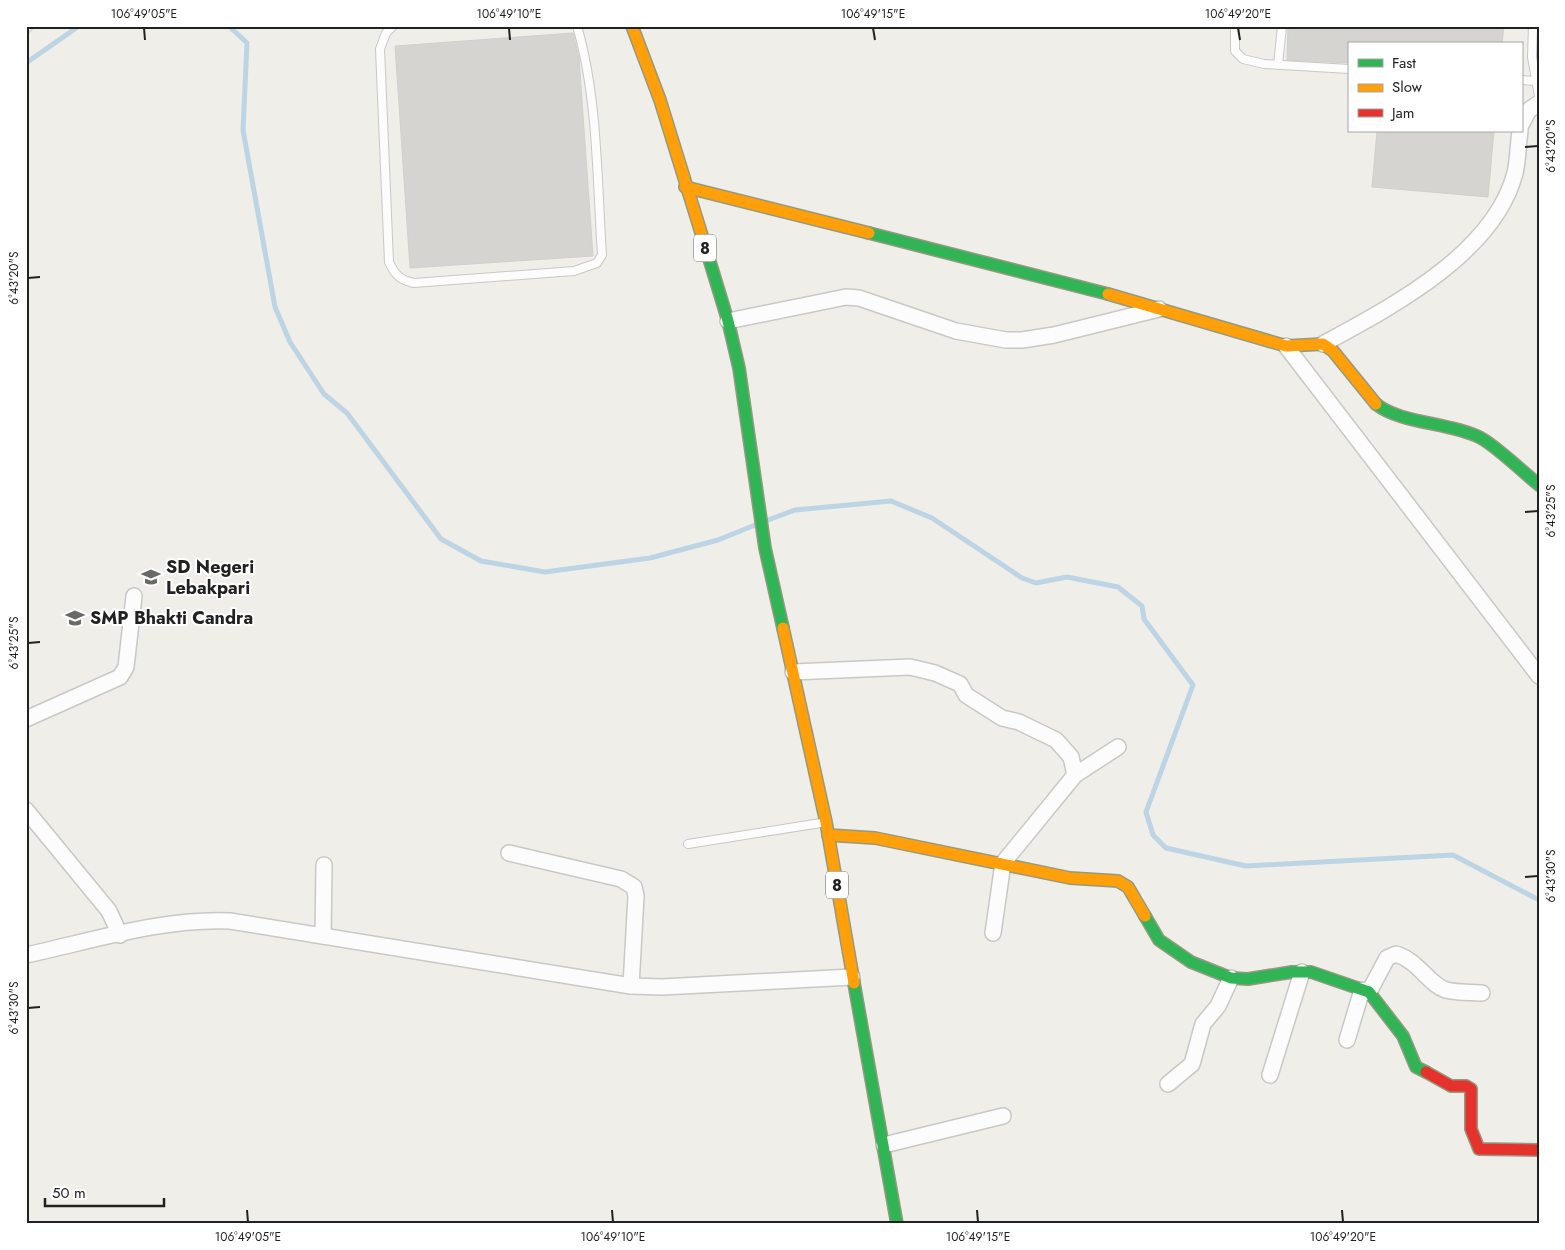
<svg xmlns="http://www.w3.org/2000/svg" width="1565" height="1250" font-family="Jost,sans-serif">
	<rect width="100%" height="100%" fill="#efeee9"/>
	<g fill="none" stroke-linecap="round" stroke-linejoin="round">
		<g stroke="#bcd4e3" stroke-width="5">
			<path d="M229 26 247 43 243 130 275 307 290 342 324 394 347 413 441 539 481 561 545 572 650 558 718 540 755 525"/>
			<path d="M26 63 79 26"/>
			<path d="M768 520 795 510 891 501 932 518 1022 578 1036 583 1067 577 1118 587 1142 606 1144 619 1193 685 1146 812 1153 835 1166 848 1246 866 1453 855 1539 900"/>
		</g>
	</g>
	<g fill="#d6d4d0" stroke="#d2d0ca">
		<path d="M1288 26H1504L1502 44H1349V63L1287 60Z"/>
		<path d="M573 33 579 58 593 256 410 268 395 46Z"/>
		<path d="M1377 131H1494L1488 197 1372 187Z"/>
	</g>
	<g fill="none" stroke-linecap="round" stroke-linejoin="round">
		<g stroke="#c8c8c5" stroke-width="10">
			<g id="lane">
				<path d="M393 26 386 33 380 49 389 262C395 275 400 280 414 283L574 271 597 263 602 255C597 181 598 98 577 26"/>
				<path d="M1235 26V51L1243 59 1264 64 1349 69"/>
				<path d="M1533 26 1532 57 1539 96"/>
				<path d="M26 29 29 26"/>
				<path d="M1278 65 1282 26"/>
				<path d="M1521 80 1535 81"/>
				<path d="M688 844 821 823"/>
			</g>
		</g>
		<g stroke="#c8c8c5" stroke-width="18">
			<g id="street">
				<path d="M1521 125 1529 110 1539 103"/>
				<path d="M728 321 846 297 859 298 956 331 1006 340H1022L1054 335 1159 309"/>
				<path d="M1323 344C1391 307 1494 254 1515 173 1518 160 1518 145 1520 131"/>
				<path d="M1286 346 1539 676"/>
				<path d="M793 672 910 667 935 673 960 684 966 695 1002 718 1019 722 1056 740 1071 757 1075 775"/>
				<path d="M26 719 120 677 126 667 134 596"/>
				<path d="M26 810 109 911 120 935"/>
				<path d="M509 853 621 879 634 887 636 896 631 986"/>
				<path d="M993 933 1003 863 1075 775 1118 747"/>
				<path d="M323 936 324 865"/>
				<path d="M26 955C92 941 162 918 230 921L631 986 662 987 852 977"/>
				<path d="M1369 992 1387 958 1396 954C1419 961 1429 985 1446 990 1457 993 1470 992 1482 993"/>
				<path d="M1347 1040 1362 990"/>
				<path d="M1270 1075 1302 972"/>
				<path d="M1168 1084 1192 1064 1203 1024 1218 1006 1231 978"/>
				<path d="M884 1145 1003 1116"/>
			</g>
		</g>
		<g stroke="#949a80" stroke-width="14">
			<g id="fast">
				<path d="M869 233 1108 294"/>
				<path d="M703 239 728 321 739 368 765 548 783 628"/>
				<path d="M1376 404C1401 424 1448 422 1479 437 1494 444 1524 473 1539 485"/>
				<path d="M1145 916 1159 940 1191 962 1231 978 1248 979 1292 972H1311L1369 992 1403 1036 1416 1067 1426 1072"/>
				<path d="M854 983 897 1224"/>
			</g>
		</g>
		<g stroke="#949a80" stroke-width="14">
			<g id="slow">
				<path d="M632 26 660 100 703 239"/>
				<path d="M685 187 869 233"/>
				<path d="M1108 294 1286 346 1323 344 1333 351 1376 404"/>
				<path d="M783 628 826 822 854 983"/>
				<path d="M828 835 875 838 1070 878 1118 881 1128 887 1145 916"/>
			</g>
		</g>
		<g stroke="#949a80" stroke-width="14">
			<path id="jam" d="M1426 1072 1451 1086H1466L1471 1089V1129L1479 1149 1539 1150"/>
		</g>
		<use href="#lane" stroke="#fdfcfc" stroke-width="8"/>
		<use href="#street" stroke="#fdfcfc" stroke-width="15"/>
		<use href="#fast" stroke="#30b455" stroke-width="11"/>
		<use href="#slow" stroke="#ff9f0a" stroke-width="11"/>
		<use href="#jam" stroke="#e5322d" stroke-width="11"/>
	</g>
	<path fill="none" stroke="#212121" stroke-width="2" d="M144 28 145 40M509 28 510 40M873 28 875 40M1238 28 1240 40M1525 147 1538 146M28 278 40 277M1525 512 1538 511M28 643 40 642M1525 877 1538 876M28 1008 40 1007M247 1210 248 1222M612 1210 613 1222M977 1210 978 1222M1342 1210 1343 1222"/>
	<defs>
		<g id="school-bare" transform="scale(1.5)"><path d="M0-5L7-2L0 1L-7-2ZM-4 1L0 2.5L4 1V4Q0 6-4 4Z" fill="#696967" stroke="#fff" stroke-width="2.5" paint-order="stroke"/></g>
	</defs>
	<g fill-rule="evenodd">
		<use href="#school-bare" x="151" y="577"/>
		<use href="#school-bare" x="75" y="618"/>
	</g>
	<g text-anchor="middle" stroke-width="4" stroke-linejoin="round" paint-order="stroke">
		<g fill="#fff" stroke="#646464" stroke-width="1">
			<rect x="694" y="234.5" width="22" height="27" rx="4"/>
			<rect x="826" y="871.5" width="22" height="27" rx="4"/>
		</g>
		<g font-size="16" font-weight="bold" fill="#212121">
			<text x="705" y="254">8</text>
			<text x="837" y="891">8</text>
		</g>
		<g font-size="18" font-weight="bold" fill="#212121" stroke="#fff" text-anchor="start">
			<text x="166" y="573">SD Negeri<tspan x="166" dy="21">Lebakpari</tspan></text>
			<text x="90" y="624">SMP Bhakti Candra</text>
		</g>
	</g>
	<rect width="1565" height="1250" fill="none" stroke="#ffffff" stroke-width="55"/>
	<rect x="1348" y="42" width="175" height="90" fill="#ffffff" stroke="#a6a6a6"/>
	<rect x="1358" y="59" width="25" height="8" fill="#30b455" stroke="#a6a6a6"/>
	<text x="1392" y="68" font-size="15" fill="#212121">Fast</text>
	<rect x="1358" y="84" width="25" height="8" fill="#ff9f0a" stroke="#a6a6a6"/>
	<text x="1392" y="92" font-size="15" fill="#212121">Slow</text>
	<rect x="1358" y="109" width="25" height="8" fill="#e5322d" stroke="#a6a6a6"/>
	<text x="1392" y="118" font-size="15" fill="#212121">Jam</text>
	<path d="M45 1198v8h119v-8" fill="none" stroke="#212121" stroke-width="2.5"/>
	<text x="52" y="1198" font-size="15" fill="#212121" stroke="#ffffff" stroke-width="4" paint-order="stroke">50 m</text>
	<rect x="28" y="28" width="1510" height="1194" fill="none" stroke="#212121" stroke-width="2"/>
	<g font-size="12" text-anchor="middle" fill="#212121">
		<text x="144" y="18">106°49'05"E</text>
		<text x="509" y="18">106°49'10"E</text>
		<text x="873" y="18">106°49'15"E</text>
		<text x="1238" y="18">106°49'20"E</text>
		<text transform="translate(1551 146) rotate(-90)" y="4">6°43'20"S</text>
		<text transform="translate(14 278) rotate(-90)" y="4">6°43'20"S</text>
		<text transform="translate(1551 511) rotate(-90)" y="4">6°43'25"S</text>
		<text transform="translate(14 643) rotate(-90)" y="4">6°43'25"S</text>
		<text transform="translate(1551 876) rotate(-90)" y="4">6°43'30"S</text>
		<text transform="translate(14 1008) rotate(-90)" y="4">6°43'30"S</text>
		<text x="248" y="1241">106°49'05"E</text>
		<text x="613" y="1241">106°49'10"E</text>
		<text x="978" y="1241">106°49'15"E</text>
		<text x="1343" y="1241">106°49'20"E</text>
	</g>
</svg>
